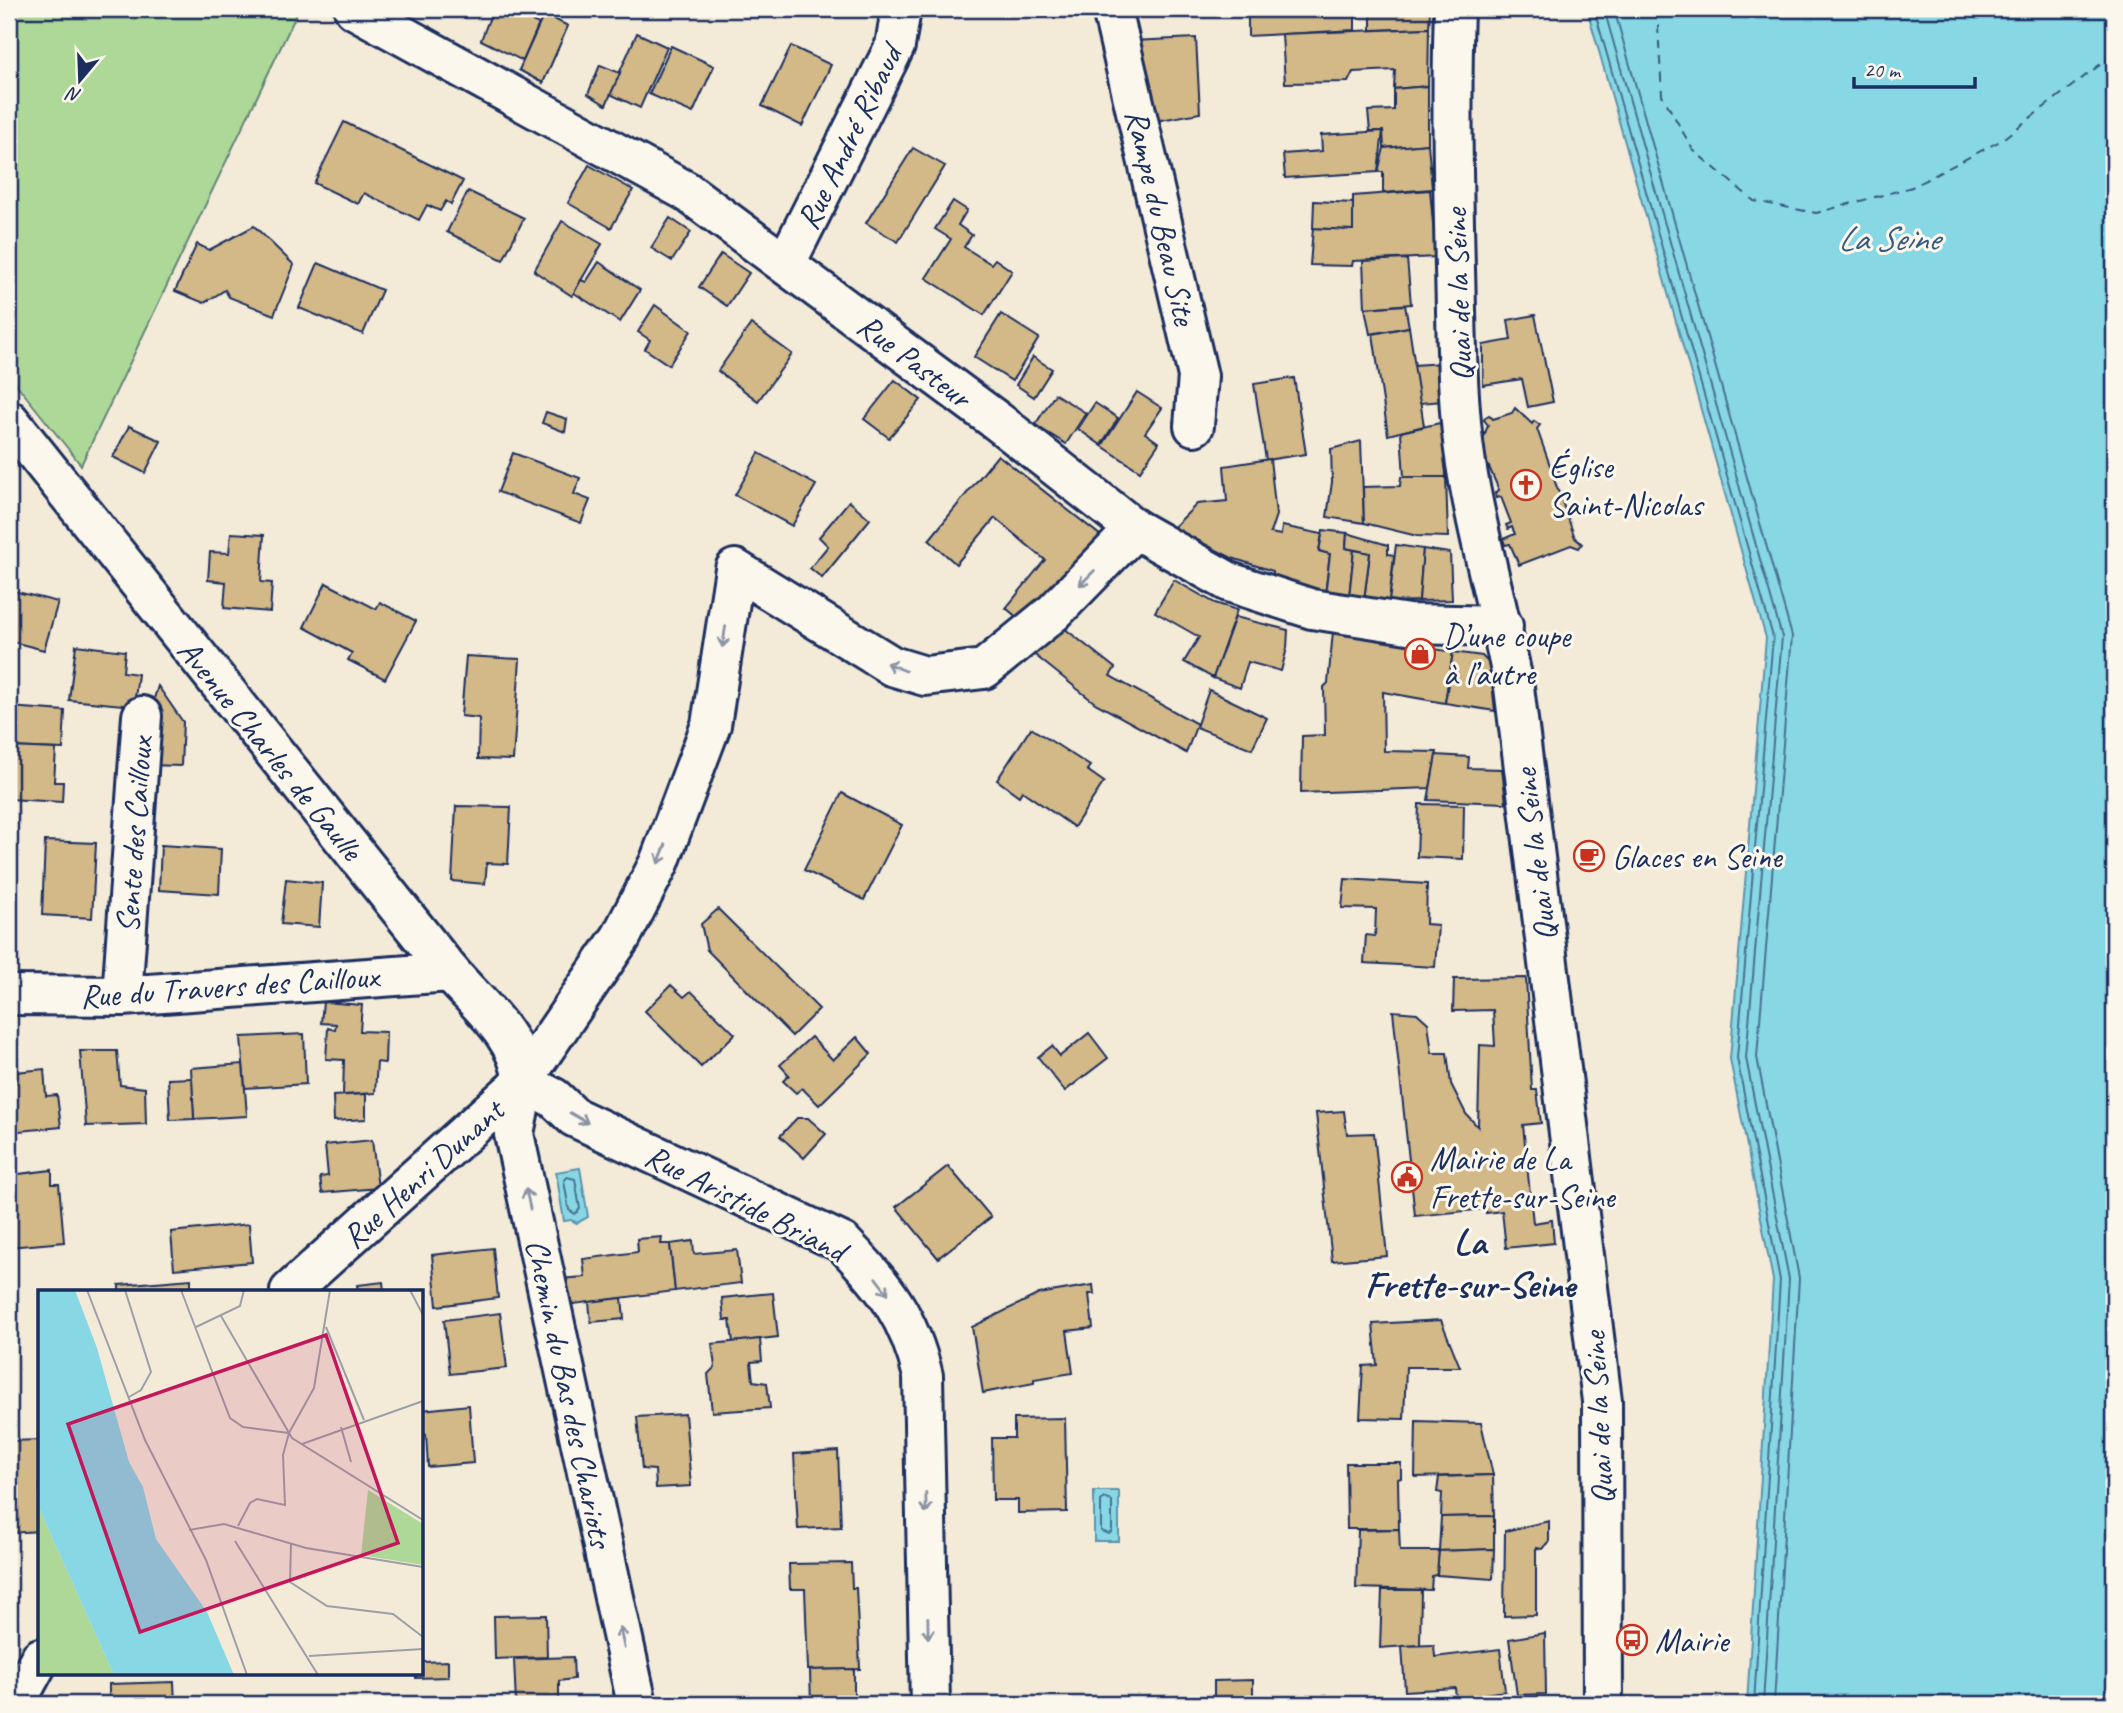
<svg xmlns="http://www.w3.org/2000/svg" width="2123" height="1713" font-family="Caveat,sans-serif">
	<rect width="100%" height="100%" fill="#f3ead8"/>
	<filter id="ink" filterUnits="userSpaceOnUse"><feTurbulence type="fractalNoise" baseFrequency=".0143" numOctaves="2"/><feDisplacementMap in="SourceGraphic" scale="14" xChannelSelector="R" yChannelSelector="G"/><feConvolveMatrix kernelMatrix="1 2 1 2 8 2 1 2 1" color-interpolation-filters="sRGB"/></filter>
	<g filter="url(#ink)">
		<path fill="#add897" stroke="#64847a" stroke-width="2" d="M9 9H299L81 465 9 375Z"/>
		<g fill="#88d7e4" stroke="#5c94ae" stroke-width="2">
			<path d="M1587 9H2114V1704H1747L1773 1280 1730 1059 1766 638Z"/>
			<path d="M580 1168 588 1217 577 1223 571 1220 564 1221 556 1172Z"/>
			<rect x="1094" y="1491" width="25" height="50"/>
		</g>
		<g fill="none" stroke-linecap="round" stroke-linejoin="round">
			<g stroke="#477294" stroke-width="2">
				<path d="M1594 9 1773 637 1737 1058 1780 1280 1754 1704"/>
				<path d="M1604 9 1782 637 1746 1058 1789 1279 1763 1704"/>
				<path d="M1614 9 1792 636 1757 1057 1799 1278 1774 1704"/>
				<path d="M567 1177 575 1179 580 1209 575 1214 569 1210 564 1181Z"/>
				<path d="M1104 1498 1112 1501V1531L1109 1534 1101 1531V1501Z"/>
			</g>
			<path stroke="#365980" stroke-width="2" stroke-dasharray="9 7" stroke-linecap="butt" d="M1657 9 1662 95 1693 150 1754 201 1816 213 1912 187 2000 141 2114 54"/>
		</g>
		<g fill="#d3b888" stroke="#1b2f5e" stroke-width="2">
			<path d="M493 9H503L539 24 523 61 481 40Z"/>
			<path d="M1248 9H1355V30L1248 36Z"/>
			<path d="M1371 9H1430L1429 28 1371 30Z"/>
			<path d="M544 14 568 26 543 83 519 70Z"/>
			<path d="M1429 28 1428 86 1394 89 1395 70 1353 72 1348 82 1285 83 1282 34Z"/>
			<path d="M637 33 667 47 640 108 610 94Z"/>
			<path d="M1196 38 1200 113 1144 123 1132 41Z"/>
			<path d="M671 46 714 66 693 113 649 94Z"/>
			<path d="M791 46 831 65 802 126 762 106Z"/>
			<path d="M600 65 620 73 606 105 588 94Z"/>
			<path d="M1428 86V144L1384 148 1383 131H1370L1368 111 1394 110V89Z"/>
			<path d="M344 122 463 181 451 204 446 201 440 211 427 205 419 220 364 193 358 204 314 183Z"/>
			<path d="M1383 131 1378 172 1285 178 1283 154 1322 151 1321 135Z"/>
			<path d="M1428 144 1432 189 1383 193V172H1378L1384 148Z"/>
			<path d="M913 148 945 166 898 242 866 223Z"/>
			<path d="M589 165 633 190 611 228 568 203Z"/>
			<path d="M1430 190 1436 257 1353 261 1352 266 1310 265 1313 228 1353 230V196Z"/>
			<path d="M468 191 524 218 503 260 447 232Z"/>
			<path d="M953 201 967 210 958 225 972 235 964 247 991 264 995 259 1012 271 984 315 926 278 951 239 935 229Z"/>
			<path d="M1314 201 1353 203V230L1313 228Z"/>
			<path d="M670 218 691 232 672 261 651 248Z"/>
			<path d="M562 221 602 244 572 296 534 271Z"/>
			<path d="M254 226 294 265 274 315 229 297 225 290 204 303 175 291 197 244 209 250Z"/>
			<path d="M721 254 749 273 727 306 699 287Z"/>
			<path d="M1407 259 1411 304 1365 308 1363 261Z"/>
			<path d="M599 262 640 290 620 322 574 293 581 280 586 282Z"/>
			<path d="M318 263 382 290 363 334 299 308Z"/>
			<path d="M655 305 691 331 669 365 645 349 650 340 638 332Z"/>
			<path d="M1405 305 1409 327 1370 334 1365 308Z"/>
			<path d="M1001 314 1039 338 1012 381 974 357Z"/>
			<path d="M1535 315 1553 402 1528 407 1522 379 1483 385V345L1511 340 1508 320Z"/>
			<path d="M751 324 792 354 758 401 718 371Z"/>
			<path d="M1409 327 1424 426 1388 435 1373 334Z"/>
			<path d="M1033 357 1052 369 1034 397 1016 385Z"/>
			<path d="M1441 363 1443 401 1420 403 1414 365Z"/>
			<path d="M1294 378 1306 454 1266 460 1254 384Z"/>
			<path d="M895 380 921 400 889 438 864 419Z"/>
			<path d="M1137 392 1162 408 1145 433 1159 443 1140 471 1102 446Z"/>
			<path d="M1055 394 1086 413 1066 444 1035 425Z"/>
			<path d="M1095 403 1118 418 1101 445 1078 429Z"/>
			<path d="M1515 408 1532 424 1534 421 1540 425 1537 429 1552 471 1558 469 1561 476 1554 479 1575 538 1582 544 1579 548 1571 545 1519 565 1510 544 1505 545 1503 539 1515 534 1512 527 1508 529 1506 525 1511 523 1501 497 1496 498 1495 493 1499 490 1489 467 1485 468 1484 463 1487 462 1482 442 1488 425 1484 420 1486 417 1489 415 1493 419 1512 413Z"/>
			<path d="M546 412 567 419 565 432 542 423Z"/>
			<path d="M1444 422 1446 477H1404L1401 432Z"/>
			<path d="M129 426 161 441 145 473 113 457Z"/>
			<path d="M1361 441 1364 523 1327 517 1332 482 1331 449Z"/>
			<path d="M513 453 580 478 574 494 590 500 581 523 498 492Z"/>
			<path d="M759 453 816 485 792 526 735 495Z"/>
			<path d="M998 455 1101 536 1025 624 1006 608 1045 560 995 518 956 564 929 540Z"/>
			<path d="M1270 459 1276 515 1270 533 1281 535 1282 526 1322 534 1319 551 1330 554 1325 595 1273 578V571L1232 558 1173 528 1197 504 1227 501 1224 466Z"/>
			<path d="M1401 477H1446L1448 537 1417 536 1364 523 1363 487 1400 486Z"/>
			<path d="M849 501 870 519 822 578 810 568 828 546 819 537Z"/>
			<path d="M1323 530 1347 533 1346 548 1354 550 1349 597 1325 595 1330 554 1319 551Z"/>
			<path d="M231 533 264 535 261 582 272 583 270 612 224 608 226 582 208 580 210 552 229 553Z"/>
			<path d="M1347 533 1388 545V554L1394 555 1389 602 1364 600 1370 553 1346 548Z"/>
			<path d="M1396 545 1423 549 1419 601 1389 602Z"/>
			<path d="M1423 549 1450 553 1452 600 1419 601Z"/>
			<path d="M1354 550 1370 553 1364 600 1349 597Z"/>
			<path d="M1174 580 1215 603 1237 610 1213 678 1184 662 1199 637 1155 612Z"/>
			<path d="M326 583 376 609 380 602 416 621 385 679 348 660 352 653 304 627Z"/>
			<path d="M9 590 58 602 44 650 9 641Z"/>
			<path d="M1235 617 1288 630 1287 648 1281 671 1248 662 1240 688 1213 678Z"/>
			<path d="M1055 621 1115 668 1110 676 1197 724 1186 753 1095 703 1026 648Z"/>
			<path d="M1333 632 1453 652 1445 703 1383 692 1384 751 1437 752 1430 788 1301 793 1302 736 1325 735 1324 687 1328 683Z"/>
			<path d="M76 645 125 651 123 672 138 674 134 706 69 700Z"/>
			<path d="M1453 652 1482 656 1490 664 1495 711 1445 703Z"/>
			<path d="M466 656 520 659 513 760 478 759 479 718 461 716Z"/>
			<path d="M158 686 183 722 181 766 148 765 151 708Z"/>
			<path d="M1209 690 1267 718 1252 749 1196 727Z"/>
			<path d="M9 707 65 711 63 749 9 747Z"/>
			<path d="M1031 728 1090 766 1087 770 1104 782 1074 827 1022 791 1019 796 997 780Z"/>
			<path d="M9 747 56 749 54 782H63L62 802 9 799Z"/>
			<path d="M1436 755 1469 757 1468 768 1502 769 1506 803 1428 800Z"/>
			<path d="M842 793 902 825 864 900 804 870Z"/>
			<path d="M1419 804 1464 805 1463 859 1417 857Z"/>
			<path d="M456 806 511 807 508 864 487 863 485 884 452 881Z"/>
			<path d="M45 841 96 843 92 918 42 915Z"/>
			<path d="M161 845 221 849 219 894 159 890Z"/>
			<path d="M286 879 322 883 319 927 281 924Z"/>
			<path d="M1345 879 1427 884 1426 924 1438 925 1435 967 1364 963 1366 935 1375 936 1376 909 1342 908Z"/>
			<path d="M718 909 819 1009 792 1036 707 950 701 924Z"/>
			<path d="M1526 978 1532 1090H1537L1541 1123 1523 1125 1533 1223 1552 1220 1554 1243 1506 1248 1502 1211 1486 1213V1209L1415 1216 1393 1011 1417 1013 1428 1023 1432 1053H1447L1451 1084 1466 1114 1478 1127 1480 1045 1495 1046 1493 1010 1453 1011 1454 979Z"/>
			<path d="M671 985 684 997 691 991 735 1034 701 1067 645 1011Z"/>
			<path d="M323 1002 362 1005 360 1031 386 1032 385 1063 377 1062 375 1093 343 1095 344 1060 326 1059 328 1028 335 1030 336 1024 321 1023Z"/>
			<path d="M1089 1033 1108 1058 1065 1091 1038 1057 1052 1046 1060 1056Z"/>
			<path d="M304 1034 306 1084 245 1088 241 1037Z"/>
			<path d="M811 1037 833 1060 857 1037 871 1054 819 1105 802 1088 796 1093 783 1081 789 1075 780 1065Z"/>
			<path d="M80 1051H117L120 1085 145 1088 146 1124 86 1126Z"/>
			<path d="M243 1064 247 1116 194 1119 191 1068Z"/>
			<path d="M44 1069 46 1096 57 1095 61 1127 9 1132V1083H16V1072Z"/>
			<path d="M192 1078 194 1119 170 1120 168 1079Z"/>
			<path d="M366 1094V1119L334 1121 333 1096Z"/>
			<path d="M1344 1111 1347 1134 1374 1133 1387 1256 1332 1261 1316 1113Z"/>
			<path d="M797 1118H808L826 1134 804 1158 780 1136Z"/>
			<path d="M372 1140 378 1188 322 1193 320 1177 328 1176 325 1145Z"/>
			<path d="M948 1166 991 1217 938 1258 896 1207Z"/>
			<path d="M52 1170V1184H59L64 1242 9 1247 11 1175Z"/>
			<path d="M249 1224 252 1262 174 1269 171 1232Z"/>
			<path d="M662 1237 661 1244H670L675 1291 566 1305 560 1279 585 1277 583 1259 638 1252 637 1239Z"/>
			<path d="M693 1241 694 1254 737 1250 741 1283 675 1291 670 1244Z"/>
			<path d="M493 1248 498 1298 437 1306 432 1255Z"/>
			<path d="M191 1279V1291H119V1285Z"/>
			<path d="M383 1282 384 1291H358L357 1285Z"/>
			<path d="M1093 1285 1094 1294H1089L1093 1328 1067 1331 1073 1373 1034 1379V1383L983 1393 972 1327 1039 1294Z"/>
			<path d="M773 1293 778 1337 733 1342 730 1320H724L722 1298Z"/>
			<path d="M622 1298 624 1319 591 1322 589 1302Z"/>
			<path d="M500 1313 507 1368 450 1374 444 1320Z"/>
			<path d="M1441 1320 1460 1367H1406L1404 1419 1360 1418 1363 1366 1377 1365 1373 1324Z"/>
			<path d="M760 1339 762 1361 751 1362 753 1381 767 1383 770 1408 712 1412 708 1374 715 1367 712 1344Z"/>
			<path d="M469 1405 473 1463 428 1467 426 1434H422V1410Z"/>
			<path d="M685 1414 691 1486 656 1488 655 1470 642 1469 637 1417Z"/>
			<path d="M1065 1418 1067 1512 1018 1513V1500H993L992 1438H1014V1419Z"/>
			<path d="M1416 1421 1481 1423 1493 1475 1415 1477Z"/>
			<path d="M40 1440V1531L9 1533V1441Z"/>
			<path d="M838 1451 841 1527 798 1529 794 1454Z"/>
			<path d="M1346 1463H1401V1478L1398 1479 1399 1529H1347Z"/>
			<path d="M1493 1475 1494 1516 1441 1517 1442 1493 1437 1492 1439 1477Z"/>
			<path d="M1494 1516V1549L1439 1551 1441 1517Z"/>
			<path d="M1549 1521V1541L1542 1549 1536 1548V1615L1504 1616 1505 1531Z"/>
			<path d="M1399 1529 1400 1551H1439L1437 1575 1432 1576 1431 1590 1356 1588 1358 1530Z"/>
			<path d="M1494 1549 1493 1579 1437 1575 1439 1551Z"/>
			<path d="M851 1563 852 1588H856L860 1669 808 1670 805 1589H790L789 1564Z"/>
			<path d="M1382 1590H1421L1420 1645 1380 1648Z"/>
			<path d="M546 1615 547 1657 495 1659 494 1616Z"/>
			<path d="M1545 1633 1546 1694 1517 1695 1509 1639Z"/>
			<path d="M1434 1645 1435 1657 1500 1649 1505 1691 1456 1698 1455 1688 1405 1691 1402 1646Z"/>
			<path d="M573 1657 574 1679 559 1681V1704H516L514 1659Z"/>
			<path d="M448 1661V1677L416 1678V1673H422V1662Z"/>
			<path d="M854 1669V1704H811L810 1670Z"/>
			<path d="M1253 1680V1704H1214V1681Z"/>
			<path d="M174 1682 175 1704H109V1684Z"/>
		</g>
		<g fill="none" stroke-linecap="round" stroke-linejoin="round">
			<g stroke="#1b2f5e" stroke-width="44">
				<g id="minor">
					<path d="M354 9 686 191 997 421 1135 529 1229 582 1312 609 1408 624 1503 626"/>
					<path d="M1112 9 1198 376 1194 426"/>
					<path d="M1454 9C1451 96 1453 182 1455 269 1457 334 1456 399 1466 464 1478 540 1500 612 1514 687L1602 1401 1603 1704"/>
					<path d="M786 263 895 46 901 9"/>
					<path d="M9 420 450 972C476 1003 519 1036 522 1079 523 1097 517 1116 514 1134L637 1704"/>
					<path d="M9 995 122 996 450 972"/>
					<path d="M122 996 142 716"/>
					<path d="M522 1082 554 1098 574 1117 843 1243C885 1286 909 1317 923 1376L930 1704"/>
					<path d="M290 1291 522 1082 621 937 659 863 711 725 735 569 892 666 925 676 984 669 1054 612 1135 529"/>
					<path d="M15 1704 40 1658"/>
				</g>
			</g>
			<use href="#minor" stroke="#fbf7ec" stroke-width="38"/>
		</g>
		<defs><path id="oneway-shaft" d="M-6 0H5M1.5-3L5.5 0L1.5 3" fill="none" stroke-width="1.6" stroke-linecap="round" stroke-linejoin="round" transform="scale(1.75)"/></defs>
		<g stroke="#8b93a5">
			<use href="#oneway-shaft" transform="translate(1087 578) rotate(135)"/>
			<use href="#oneway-shaft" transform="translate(724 637) rotate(99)"/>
			<use href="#oneway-shaft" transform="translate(896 667) rotate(-158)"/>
			<use href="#oneway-shaft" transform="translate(662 854) rotate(112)"/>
			<use href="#oneway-shaft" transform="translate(579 1118) rotate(30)"/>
			<use href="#oneway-shaft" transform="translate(528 1199) rotate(-102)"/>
			<use href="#oneway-shaft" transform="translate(882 1286) rotate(53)"/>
			<use href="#oneway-shaft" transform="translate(926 1503) rotate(89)"/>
			<use href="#oneway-shaft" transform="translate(928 1628) rotate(89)"/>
			<use href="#oneway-shaft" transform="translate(622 1638) rotate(-102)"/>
		</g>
	</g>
	<defs>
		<g id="church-ring" transform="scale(1.575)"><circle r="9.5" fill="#fbf7ec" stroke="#c8321e" stroke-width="1.5"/><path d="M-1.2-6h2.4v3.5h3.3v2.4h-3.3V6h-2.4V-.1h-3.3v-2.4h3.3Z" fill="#c8321e"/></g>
		<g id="shop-ring" transform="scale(1.575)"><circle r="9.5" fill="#fbf7ec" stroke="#c8321e" stroke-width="1.5"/><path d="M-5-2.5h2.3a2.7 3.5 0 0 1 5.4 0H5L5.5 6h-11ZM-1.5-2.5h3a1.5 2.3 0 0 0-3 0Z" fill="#c8321e"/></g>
		<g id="cafe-ring" transform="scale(1.575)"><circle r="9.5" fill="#fbf7ec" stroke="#c8321e" stroke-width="1.5"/><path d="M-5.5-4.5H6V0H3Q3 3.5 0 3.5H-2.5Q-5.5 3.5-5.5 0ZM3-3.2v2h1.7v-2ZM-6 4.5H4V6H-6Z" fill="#c8321e"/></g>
		<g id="civic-ring" transform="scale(1.575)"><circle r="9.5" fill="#fbf7ec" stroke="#c8321e" stroke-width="1.5"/><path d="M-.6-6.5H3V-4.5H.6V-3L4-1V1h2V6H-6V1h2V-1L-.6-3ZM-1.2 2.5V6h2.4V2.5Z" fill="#c8321e"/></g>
		<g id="bus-ring" transform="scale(1.575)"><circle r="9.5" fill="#fbf7ec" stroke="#c8321e" stroke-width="1.5"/><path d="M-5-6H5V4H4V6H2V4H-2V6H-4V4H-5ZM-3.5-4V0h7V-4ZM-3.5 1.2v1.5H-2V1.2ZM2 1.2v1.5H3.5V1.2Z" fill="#c8321e"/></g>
	</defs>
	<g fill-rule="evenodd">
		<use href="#church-ring" x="1526" y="485"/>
		<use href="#shop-ring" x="1420" y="654"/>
		<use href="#cafe-ring" x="1589" y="856"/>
		<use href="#civic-ring" x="1407" y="1177"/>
		<use href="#bus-ring" x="1632" y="1640"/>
	</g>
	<g text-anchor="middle" stroke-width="6" stroke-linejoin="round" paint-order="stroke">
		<g font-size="33" fill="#1b2f5e" stroke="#fbf7ec">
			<text transform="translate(848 137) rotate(-64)" y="12">Rue André Ribaud</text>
			<text transform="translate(1162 217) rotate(77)" y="12">Rampe du Beau Site</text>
			<text transform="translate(1457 295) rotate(-92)" y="12">Quai de la Seine</text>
			<text transform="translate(915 360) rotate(37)" y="12">Rue Pasteur</text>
			<text transform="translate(271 749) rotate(51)" y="12">Avenue Charles de Gaulle</text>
			<text transform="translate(133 835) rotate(-86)" y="12">Sente des Cailloux</text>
			<text transform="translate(1534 855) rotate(-97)" y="12">Quai de la Seine</text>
			<text transform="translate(229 985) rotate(-4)" y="12">Rue du Travers des Cailloux</text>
			<text transform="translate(422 1173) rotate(-42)" y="12">Rue Henri Dunant</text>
			<text transform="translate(746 1202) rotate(27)" y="12">Rue Aristide Briand</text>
			<text transform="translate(570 1393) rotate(78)" y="12">Chemin du Bas des Chariots</text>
			<text transform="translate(1597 1418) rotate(-93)" y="12">Quai de la Seine</text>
		</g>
		<g font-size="33" fill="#1b2f5e" stroke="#fbf7ec" text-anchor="start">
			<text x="1549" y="478">Église<tspan x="1549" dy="38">Saint-Nicolas</tspan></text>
			<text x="1443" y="647">D’une coupe<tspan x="1443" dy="38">à l’autre</tspan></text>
			<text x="1612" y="868">Glaces en Seine</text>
			<text x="1430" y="1170">Mairie de La<tspan x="1430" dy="38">Frette-sur-Seine</tspan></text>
			<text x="1655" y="1652">Mairie</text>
		</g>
		<g font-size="35" font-style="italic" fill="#365980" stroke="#fbf7ec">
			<text x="1888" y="250">La Seine</text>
		</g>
		<g font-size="37" font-weight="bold" fill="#1b2f5e" stroke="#fbf7ec">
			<text x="1470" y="1254">La<tspan x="1470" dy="43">Frette-sur-Seine</tspan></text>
		</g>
	</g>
	<g transform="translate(38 1290)">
		<rect width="385" height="385" fill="#f3ead8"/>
		<path d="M330 200 385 234V275L323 265ZM0 216 76 385H0Z" fill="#add897"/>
		<path d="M0 0H37L59 58 91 172 105 197 118 249 169 322 196 385H76L0 216Z" fill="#88d7e4"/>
		<path fill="none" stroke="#88d7e4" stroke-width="3.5" d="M77 370 111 320 130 303 148 306 162 330"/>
		<path fill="none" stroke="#9d9fa7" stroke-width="2" d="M49 0 107 150 168 270 209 385M87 0 113 82 103 100 91 107M143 0 192 128 205 137 251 143M372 0 385 25M183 26 254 148 385 230M158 37 202 16 206 0M288 37 326 130M303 137 313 172M264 154 385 111M200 236 212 213 219 209 247 215 245 165 251 143 276 98 292 0M151 240 186 234 268 258 385 277M197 251 280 385M253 254 252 292 289 316 355 324 385 347M271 366 385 359"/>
		<path fill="#c2185b" fill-opacity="0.15" stroke="#c2185b" stroke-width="3.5" d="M288 45 360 253 102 342 30 134Z"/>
		<rect width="385" height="385" fill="none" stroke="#1b2f5e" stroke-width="3.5"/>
	</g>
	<rect width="2123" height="1713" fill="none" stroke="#fbf7ec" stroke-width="35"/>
	<rect x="18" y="18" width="2088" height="1678" fill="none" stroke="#1b2f5e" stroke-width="2.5" filter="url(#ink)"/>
	<g transform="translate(80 80) rotate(199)" stroke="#fbf7ec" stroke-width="5" paint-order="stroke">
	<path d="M0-5L12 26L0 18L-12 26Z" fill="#1b2f5e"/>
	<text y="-10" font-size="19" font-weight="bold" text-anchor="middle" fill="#1b2f5e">N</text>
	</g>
	<path d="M1854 77v10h121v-10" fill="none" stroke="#1b2f5e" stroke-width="3.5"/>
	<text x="1864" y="77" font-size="21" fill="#1b2f5e" stroke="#fbf7ec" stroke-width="5" paint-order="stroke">20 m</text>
</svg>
